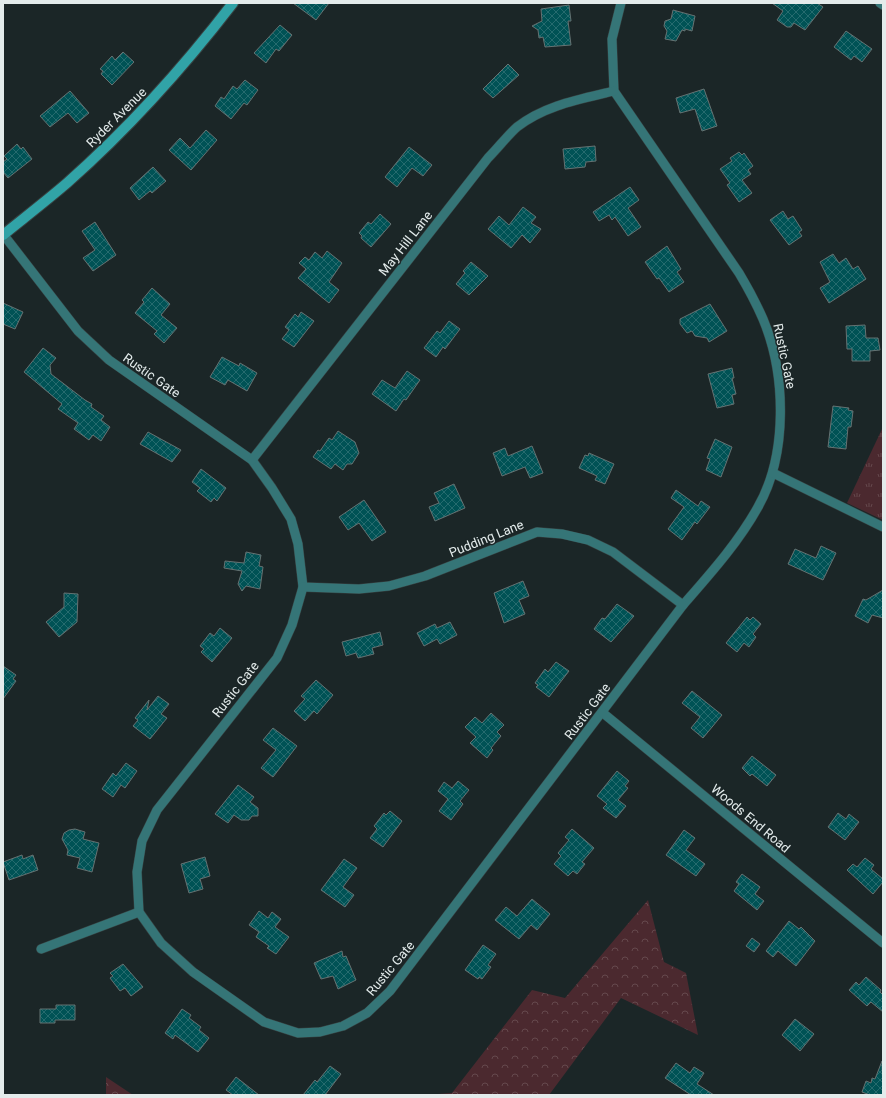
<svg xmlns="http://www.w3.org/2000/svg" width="886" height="1098" font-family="Roboto,sans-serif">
	<defs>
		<pattern id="forest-crowns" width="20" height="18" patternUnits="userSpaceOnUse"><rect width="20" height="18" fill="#4b292f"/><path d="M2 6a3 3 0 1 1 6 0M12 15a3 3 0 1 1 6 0" fill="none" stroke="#65484d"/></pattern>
		<pattern id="park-tufts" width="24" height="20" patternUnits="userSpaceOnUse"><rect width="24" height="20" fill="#4b292f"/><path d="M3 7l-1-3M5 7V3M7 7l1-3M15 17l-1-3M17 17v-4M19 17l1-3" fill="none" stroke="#65484d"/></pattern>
		<pattern id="building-cross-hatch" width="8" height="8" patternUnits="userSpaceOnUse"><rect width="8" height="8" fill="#005255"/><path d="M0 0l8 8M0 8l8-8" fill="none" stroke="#256b6e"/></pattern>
	</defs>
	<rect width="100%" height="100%" fill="#1b2627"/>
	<g fill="url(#forest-crowns)">
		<path d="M648 900 664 962 686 973 698 1035 621 998 549 1095H424L452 1093 532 990 565 998Z"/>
		<path d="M106 1077 133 1095H106Z"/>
	</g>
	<path fill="url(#park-tufts)" d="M883 427V520L847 503Z"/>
	<g fill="url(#building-cross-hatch)" stroke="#657272">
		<path d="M293 3H329L316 20Z"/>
		<path d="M772 3H817L823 7 805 30 794 23 791 27H787L777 20 783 11Z"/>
		<path d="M569 5 571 21H568L571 45 545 47 543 37 539 38 538 30 532 26 542 21 541 9Z"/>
		<path d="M673 10 695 16 692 31 685 29V31L682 30 676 41 665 39 667 31 664 26 665 21 671 19Z"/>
		<path d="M280 25 292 35 279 51 276 49 266 63 254 53Z"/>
		<path d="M846 31 872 49 862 62 854 56 851 60 834 47Z"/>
		<path d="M123 52 134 62 112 85 101 74 103 71 100 69 112 56 115 60Z"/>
		<path d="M508 64 519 75 493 98 483 89Z"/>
		<path d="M245 80 258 90 247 105 244 103 231 119 215 106 221 97 224 99 233 86 237 89Z"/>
		<path d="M704 89 717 126 702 131 695 109 680 113 676 98Z"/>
		<path d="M70 91 89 113 77 123 68 113 50 127 40 116Z"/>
		<path d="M206 130 217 140 191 170 169 150 180 138 190 148Z"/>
		<path d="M17 144 21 149 23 147 32 159 8 178 3 172V162L7 159 4 156Z"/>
		<path d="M595 146 596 161 586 162 585 167 565 169 563 149Z"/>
		<path d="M409 147 432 165 423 176 412 168 397 187 385 177Z"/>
		<path d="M739 152 742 155 744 153 753 166 748 170 751 174 742 180 752 193 739 202 727 185 730 183 720 169 732 161 730 158Z"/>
		<path d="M153 167 166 181 152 193 150 191 139 200 130 188Z"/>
		<path d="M630 187 639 200 628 208 641 227 628 236 615 217 612 220 609 215 599 221 593 212Z"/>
		<path d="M523 207 536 217 531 223 541 229 530 243 522 235 511 248 488 229 499 216 509 225Z"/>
		<path d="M783 211 788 219 793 216 802 230 799 232 802 236 789 245 770 220Z"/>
		<path d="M380 214 391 224 371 247 361 238 362 236 359 233 368 222 371 224Z"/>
		<path d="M95 222 116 255 93 271 83 258 95 250 82 231Z"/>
		<path d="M667 246 681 269 677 272 684 282 669 292 659 278 657 279 645 262Z"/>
		<path d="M327 251 342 263 329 282 339 290 329 303 298 278 306 269 299 263 305 257 309 260 315 252 322 258Z"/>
		<path d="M833 254 839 263 846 258 853 269 858 266 866 279 829 303 820 288 830 282 820 262Z"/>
		<path d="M471 262 488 276 469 295 456 284 465 273 463 271Z"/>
		<path d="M152 288 170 304 161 315 177 328 164 343 154 334 157 331 135 313 144 302 142 300Z"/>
		<path d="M3 303 23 312 15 329 3 324Z"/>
		<path d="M710 304 727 331 709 342 707 338 695 336 692 331 687 333 680 324V319Z"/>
		<path d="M301 312 314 321 294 347 282 339 289 330 285 327 295 314 298 317Z"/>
		<path d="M449 321 460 329 445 349 443 347 436 357 424 348 437 331 440 333Z"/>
		<path d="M865 325 866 338H878L880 350 870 351V361H852V349H847L846 326Z"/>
		<path d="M43 348 56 358 50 365 51 374 85 400 92 404 91 407 104 416 101 420 110 427 101 441 93 435 89 440 74 429 78 423 58 409 62 404 24 372Z"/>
		<path d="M222 357 239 366 240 363 257 373 247 391 228 380 225 385 210 377Z"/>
		<path d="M732 368 734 378H732L736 394 732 395 734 404 717 408 708 374Z"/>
		<path d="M407 371 420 380 406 400 404 399 396 411 372 394 382 380 395 388Z"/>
		<path d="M833 406 849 408 848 410 853 411 851 427H848L846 449 828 447Z"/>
		<path d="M338 431 355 442 359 453 352 464H347L343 470 335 464 331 469 313 457 318 450 320 451 329 438 332 440Z"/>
		<path d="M148 432 181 450 172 462 140 444Z"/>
		<path d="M715 439 732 447 721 477 706 470 710 459 707 458Z"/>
		<path d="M532 446 543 473 530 478 525 467 502 476 493 453 505 448 508 456Z"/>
		<path d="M589 453 614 464 605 484 595 480 597 476 579 468 585 455 588 456Z"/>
		<path d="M201 469 226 488 217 501 214 498 211 502 197 491 200 488 192 482Z"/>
		<path d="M454 484 465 508 435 521 429 507 439 503 434 493Z"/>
		<path d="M676 490 698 506 701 501 710 507 697 524 695 522 682 540 668 529 684 507 671 498Z"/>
		<path d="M364 500 386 532 372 541 359 523 348 530 339 517Z"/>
		<path d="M821 546 836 553 823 580 788 564 795 549 816 558Z"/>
		<path d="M246 552 261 555 259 566 263 567 260 589 246 586 242 591 238 584 242 571 224 568 225 561 244 563Z"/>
		<path d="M523 581 529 596 519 600 525 614 504 623 494 593Z"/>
		<path d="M883 590V618L872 615 868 623 855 616 863 599 866 600Z"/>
		<path d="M64 593 78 594 77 622 59 637 46 622 64 607Z"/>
		<path d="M617 604 634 616 611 642 594 629 602 618 605 619Z"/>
		<path d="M747 617 750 620 753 617 761 624 753 634 756 637 749 647 744 643 737 652 726 643Z"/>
		<path d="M450 622 457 635 440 644 437 639 424 646 417 633 435 624 437 628Z"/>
		<path d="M220 628 232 638 212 662 201 652 204 649 200 646 210 633 214 636Z"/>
		<path d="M380 632 383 645 372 648 374 654 358 658 356 653 346 656 342 642Z"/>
		<path d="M556 662 569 671 549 697 536 687 538 685 535 683 545 669 548 672Z"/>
		<path d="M3 666 16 675 13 679 16 681 3 699Z"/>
		<path d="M316 680 333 695 317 714 314 711 305 721 294 711 305 699 301 696Z"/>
		<path d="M692 691 722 715 703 738 691 728 700 717 682 703Z"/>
		<path d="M158 696 169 704 161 714 167 718 150 739 133 726 138 720 135 718 149 700 147 710Z"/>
		<path d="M491 713 504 725 497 732 501 736 491 748 493 750 487 758 470 743 476 737 465 727 475 717 482 723Z"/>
		<path d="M273 728 297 746 273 777 261 768 276 750 263 740Z"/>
		<path d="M752 756 776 775 767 786 752 774 750 776 742 768Z"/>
		<path d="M126 763 137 771 125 788 121 785 113 797 102 789 113 773 116 776Z"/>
		<path d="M617 771 629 781 625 786 628 788 618 800 626 806 616 818 603 808 607 804 597 796Z"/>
		<path d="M458 781 469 790 460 801 463 804 451 820 439 811 448 799 438 791 444 782 452 788Z"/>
		<path d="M238 785 254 797 250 802 258 808V816H252L249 820H241L234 815 228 823 215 814Z"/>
		<path d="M390 811 402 821 383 847 370 838 377 829 374 826 384 813 386 815Z"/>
		<path d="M838 813 846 819 849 814 859 822 845 840 828 827Z"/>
		<path d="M75 829 85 832 83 839 99 843 92 872 77 868 80 858 67 855 68 850 62 839 64 833 69 830Z"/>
		<path d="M572 829 594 848 582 862 585 864 577 874 573 871 568 876 554 864 561 856 558 853 569 840 565 837Z"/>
		<path d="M684 830 695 838 686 850 705 864 696 876 666 855Z"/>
		<path d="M22 855 23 859 33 855 38 870 9 880 3 862Z"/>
		<path d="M205 857 210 876 200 879 203 889 189 893 181 864Z"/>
		<path d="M865 858 874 865 871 869 883 879V882L873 894 847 870 853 864 857 867Z"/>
		<path d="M344 859 357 868 343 887 354 895 345 907 321 890Z"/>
		<path d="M742 874 760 887 755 894 764 901 757 910 734 891 739 884 736 882Z"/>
		<path d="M532 899 550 914 537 930 531 925 519 939 495 920 506 907 517 916Z"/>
		<path d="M259 911 268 918 272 912 281 919 275 927 289 937 276 954 267 948 269 946 256 937 259 932 249 925Z"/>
		<path d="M789 921 799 929 801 927 815 941 796 966 778 951 773 957 766 951Z"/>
		<path d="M752 938 760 944 754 952 746 946Z"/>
		<path d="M483 945 496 954 488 965 491 967 482 979 479 977 478 979 465 970Z"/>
		<path d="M342 951 343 957 346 956 356 980 338 989 333 976 321 979 314 963Z"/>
		<path d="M123 964 143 987 131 996 125 988 120 991 110 978 113 976 110 973Z"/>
		<path d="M866 977 881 990 880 992 883 995V1012L871 1002 867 1006 849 990 856 982 859 985Z"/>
		<path d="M56 1005H75V1020H55V1023H40V1009H56Z"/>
		<path d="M182 1009 191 1015 189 1018 201 1027 199 1030 209 1038 198 1052 175 1035 173 1039 165 1033Z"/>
		<path d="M795 1019 814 1034 800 1051 782 1035Z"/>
		<path d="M882 1061 883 1095H870L862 1092 866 1081 871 1083 872 1078 875 1079Z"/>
		<path d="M676 1063 690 1073 694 1067 704 1073 697 1084 714 1095H691L665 1078Z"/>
		<path d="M330 1066 341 1074 325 1095H303L315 1080 317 1082Z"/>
		<path d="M236 1077 259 1095H233L226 1090Z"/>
	</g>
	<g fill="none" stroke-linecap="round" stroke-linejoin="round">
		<g stroke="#374242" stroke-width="10">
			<g id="street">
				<path d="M880 3 883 5"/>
				<path d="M3 234 78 331 109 360 252 460 272 488 291 519 298 544 303 587 292 625 277 658 157 810 142 841 137 872 139 912 161 943 193 972 264 1022 298 1033 320 1032 343 1026 367 1013 390 991 683 605C710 574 738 543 758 507 788 454 786 374 763 319 756 303 748 288 739 273L614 91 612 39 621 3"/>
				<path d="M252 460 488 158C498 148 507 136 517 127 545 105 581 99 614 91"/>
				<path d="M773 473 883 527"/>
				<path d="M303 587 359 589 389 586 425 576 537 532 562 534 588 540 613 552 683 605"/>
				<path d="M603 713 883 943"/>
				<path d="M41 949 139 912"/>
			</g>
		</g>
		<g stroke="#374242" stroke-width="12">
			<path id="secondary" d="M3 235C24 218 46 201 67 183 128 129 183 68 233 3"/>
		</g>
		<use href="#street" stroke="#357577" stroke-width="9"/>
		<use href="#secondary" stroke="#31a3a7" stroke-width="10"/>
	</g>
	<g text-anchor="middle" stroke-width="3" stroke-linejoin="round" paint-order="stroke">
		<g font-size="13" fill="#e3ebeb" stroke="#1b2627">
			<text transform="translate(116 117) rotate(-45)" y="5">Ryder Avenue</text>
			<text transform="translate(405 243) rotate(-52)" y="5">May Hill Lane</text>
			<text transform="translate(785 356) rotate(78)" y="5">Rustic Gate</text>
			<text transform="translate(152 375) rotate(35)" y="5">Rustic Gate</text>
			<text transform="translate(486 538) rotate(-22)" y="5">Pudding Lane</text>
			<text transform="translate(235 689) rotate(-52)" y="5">Rustic Gate</text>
			<text transform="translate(587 711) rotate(-53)" y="5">Rustic Gate</text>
			<text transform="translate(751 818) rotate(40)" y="5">Woods End Road</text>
			<text transform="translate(390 968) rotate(-50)" y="5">Rustic Gate</text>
		</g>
	</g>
	<rect width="886" height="1098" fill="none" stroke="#e3ebeb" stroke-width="8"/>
</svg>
